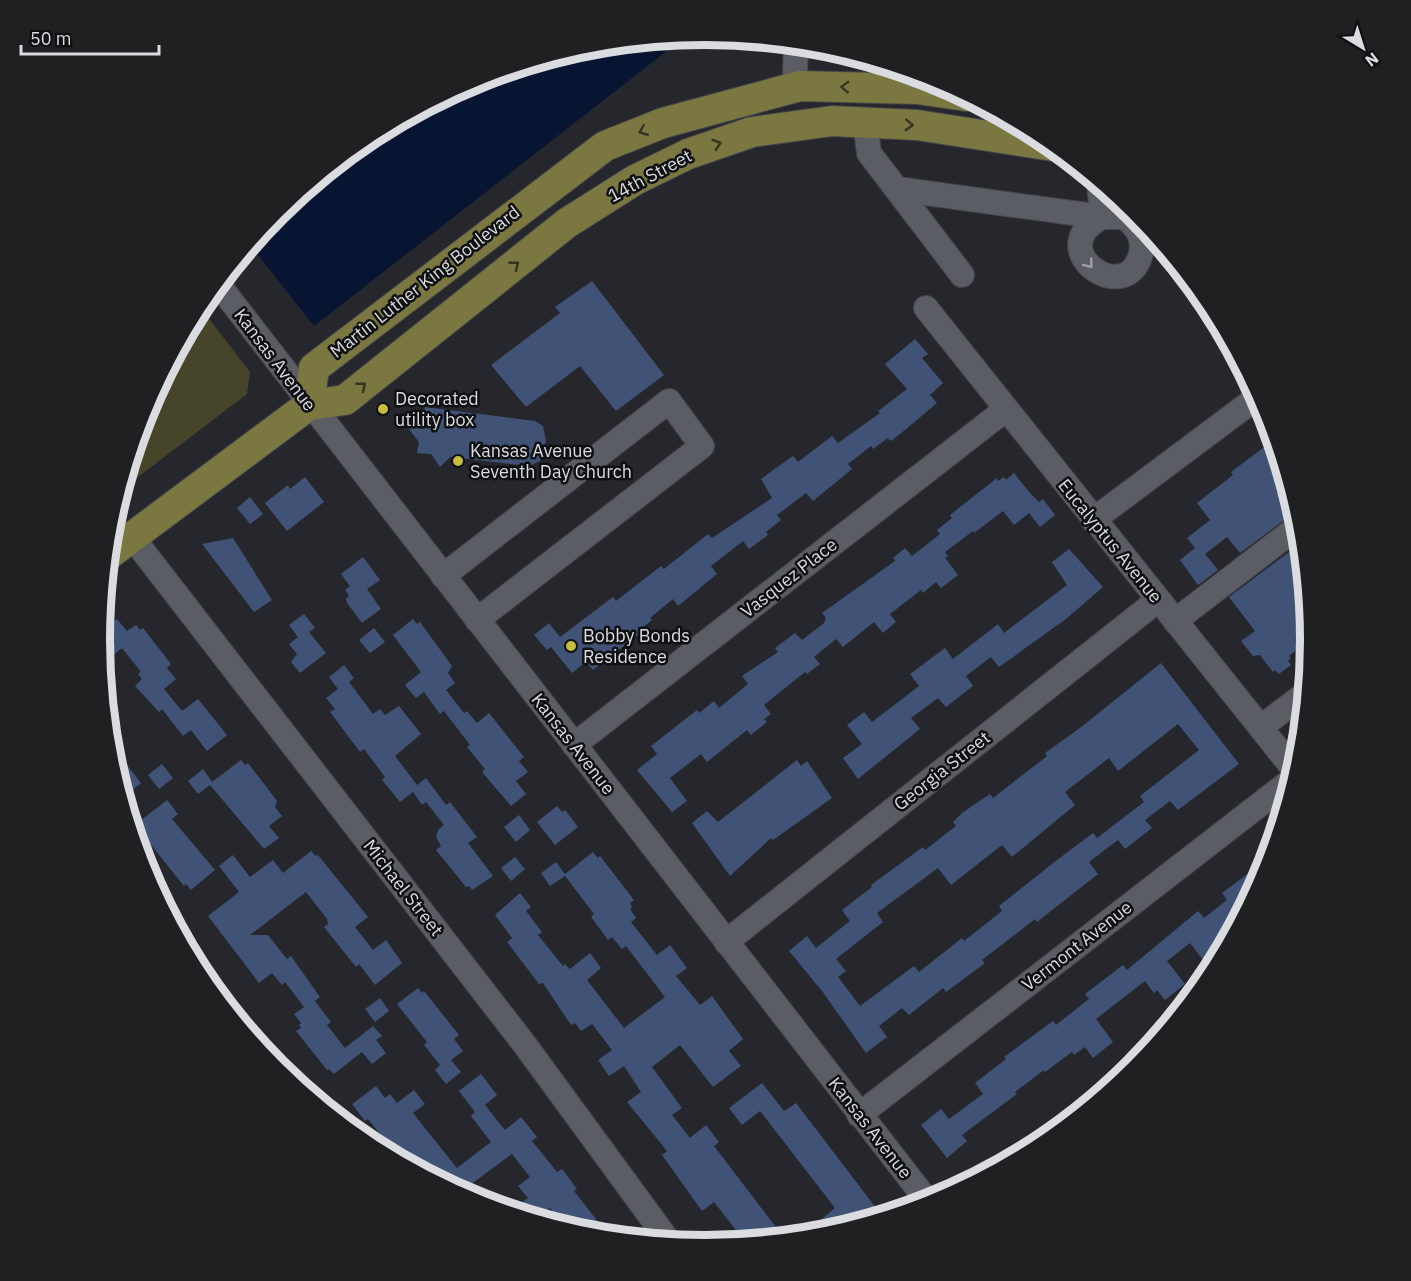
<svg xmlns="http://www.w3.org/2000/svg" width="1411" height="1281" font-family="'IBM Plex Sans',sans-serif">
	<rect width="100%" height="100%" fill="#25272c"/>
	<path fill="#46452a" d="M200 307 250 372 247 394 121 490 146 408Z"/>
	<path fill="#071533" d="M686 36 314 326 250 245C334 142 458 76 586 47 618 39 654 40 686 36Z"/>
	<g fill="#405376" fill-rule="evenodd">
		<path d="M592 281 664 375 616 411 580 366 526 407 491 365 560 313 555 307Z"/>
		<path d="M915 339 928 354 922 358 943 383 930 395 937 403 905 430 891 441 888 438 873 449 871 446 848 464 852 469 813 501 806 493 777 515 781 520 766 532 768 535 749 549 743 541 711 566 717 574 678 606 673 599 650 618 652 620 637 632 639 634 593 670 586 662 572 673 551 647 547 650 534 635 549 623 560 637 613 597 616 601 661 566 664 569 708 534 712 538 772 498 761 479 776 468 793 456 798 462 832 436 838 443 880 413 878 411 907 389 885 364Z"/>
		<path d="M425 407 535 421 543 426 546 441 540 461 519 470 520 465 450 457 440 467 431 454 417 453 419 442 408 428 423 417Z"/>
		<path d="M1275 439 1288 482 1276 491 1294 513 1240 553 1227 537 1205 554 1218 570 1198 585 1180 560 1195 548 1187 538 1210 520 1197 503 1233 475 1231 472Z"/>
		<path d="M1014 473 1029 492 1039 502 1043 499 1055 515 1040 527 1029 513 1014 525 1003 511 974 533 973 531 945 552 948 556 945 558 958 575 941 588 936 582 923 593 921 590 890 614 896 622 883 633 874 622 843 647 836 639 814 657 820 664 807 674 805 672 764 705 771 714 764 719 767 722 751 735 747 730 707 762 701 754 670 778 687 801 672 812 637 770 657 754 651 746 697 710 699 713 714 701 719 708 748 684 742 676 778 652 775 648 795 633 802 640 824 623 826 618 822 613 895 561 893 558 905 548 912 556 940 534 937 530 952 518 950 515 997 478 998 481 1004 477 1006 480Z"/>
		<path d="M305 477 324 502 287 531 265 503 288 485 290 489Z"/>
		<path d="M250 497 263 514 250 524 237 508Z"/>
		<path d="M233 538 272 600 254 612 202 544Z"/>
		<path d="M1069 549 1103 587 1066 619 999 667 991 657 966 676 973 686 946 707 938 698 911 718 920 729 858 779 843 758 862 744 847 725 864 712 872 722 919 686 910 674 945 648 953 659 998 624 1004 633 1067 585 1052 562Z"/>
		<path d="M1289 552 1302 569 1293 576 1307 595 1311 639 1289 656 1291 658 1288 661 1291 665 1279 674 1275 670 1273 672 1260 655 1253 656 1241 641 1255 631 1229 597Z"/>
		<path d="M363 557 380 580 367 589 381 609 362 623 347 603 346 599 349 596 345 590 350 586 341 574Z"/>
		<path d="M304 614 315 628 309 632 326 653 300 673 291 662 297 654 289 644 298 637 289 625Z"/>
		<path d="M117 619 127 631 136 625 140 630 143 628 171 664 167 668 176 679 164 689 182 711 198 699 227 735 207 751 191 730 183 736 162 709 159 712 135 686 142 679 138 674 141 672 122 648 102 664 100 632Z"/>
		<path d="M413 619 417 624 420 622 452 666 448 673 455 683 446 690 464 713 467 711 477 723 489 713 524 757 519 761 528 772 516 781 526 794 511 806 482 772 485 769 467 747 470 745 444 711 440 714 424 692 416 698 405 685 421 672 393 635Z"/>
		<path d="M374 628 385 642 370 653 359 640Z"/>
		<path d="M1161 663 1239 764 1178 810 1170 801 1145 820 1152 828 1125 849 1118 840 1089 862 1098 874 1037 922 1035 919 982 960 985 963 946 992 943 988 909 1015 902 1008 879 1026 887 1037 866 1053 822 991 789 951 807 936 816 948 850 921 842 910 872 887 871 885 923 847 925 850 956 826 953 822 962 813 990 794 993 798 1047 756 1045 753 1080 728ZM1178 724 1199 750 1140 796 1144 802 1097 838 1093 833 1057 860 999 906 1002 911 964 941 962 938 919 972 914 966 860 1006 838 977 846 971 836 959 883 922 877 913 938 868 951 885 1002 845 1012 857 1075 805 1065 792 1109 758 1118 771Z"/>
		<path d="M344 665 354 678 349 682 373 714 380 709 385 715 399 706 421 734 395 756 417 785 426 778 446 805 450 802 477 837 468 843 493 876 472 890 469 886 466 887 436 850 441 846 436 837 438 830 444 825 426 802 422 805 413 792 400 802 382 780 385 777 364 749 360 752 330 712 335 709 326 698 338 689 329 677Z"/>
		<path d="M110 743 141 783 123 798 111 758Z"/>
		<path d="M241 760 245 765 248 763 277 801 275 807 282 816 269 826 279 838 264 849 210 785 198 794 188 781 203 769 212 782Z"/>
		<path d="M797 760 801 766 807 761 832 798 773 840 771 838 730 876 692 823 707 811 718 822Z"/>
		<path d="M162 764 173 778 159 789 148 775Z"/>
		<path d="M167 800 178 814 172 819 215 870 191 890 186 884 184 886 135 825Z"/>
		<path d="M557 806 562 812 565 810 578 827 555 845 537 822Z"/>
		<path d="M519 815 530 830 516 842 504 827Z"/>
		<path d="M311 851 316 856 318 855 368 917 355 927 373 950 386 940 402 963 375 985 359 964 356 967 324 927 328 924 327 919 306 892 250 935H268L287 959 291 956 320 997 315 1001 331 1022 327 1025 345 1048 373 1026 382 1036 376 1040 386 1053 372 1064 362 1052 334 1074 329 1069 327 1070 296 1031 301 1028 299 1025 301 1023 294 1014 304 1007 285 982 282 985 272 973 259 983 208 916 239 892 219 866 233 855 250 877 273 860 283 873Z"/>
		<path d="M593 852 598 858 600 856 634 900 630 903 632 907 630 909 636 918 631 922 657 955 670 945 687 968 676 976 700 1005 712 996 743 1039 729 1051 741 1066 713 1087 680 1045 652 1067 682 1108 672 1115 690 1138 706 1125 719 1142 714 1146 785 1239 746 1243 714 1202 702 1211 662 1155 667 1151 627 1102 641 1092 624 1066 609 1076 598 1060 612 1050 592 1024 581 1031 575 1023 571 1025 543 983 539 984 507 942 512 938 495 915 520 893 531 907 526 911 542 932 538 935 563 966 565 964 570 969 590 953 601 968 587 980 624 1028 665 997 626 946 622 949 612 937 608 940 591 917 594 914 565 876 550 886 541 873 556 862 565 874Z"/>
		<path d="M515 857 525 869 511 881 501 868Z"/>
		<path d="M1250 872 1259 884 1246 908 1230 921 1236 928 1219 959 1212 965 1209 962 1206 964 1190 943 1167 961 1185 984 1165 1000 1157 990 1154 993 1145 981 1096 1019 1113 1042 1093 1058 1085 1047 1074 1055 1072 1052 1045 1072 1044 1070 1015 1092 1017 1094 962 1135 967 1141 947 1158 921 1125 941 1109 949 1119 983 1094 975 1083 1006 1059 1004 1057 1053 1021 1056 1025 1089 999 1085 994 1123 965 1127 970 1198 911 1204 918 1227 900 1222 893Z"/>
		<path d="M418 988 422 993 424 991 459 1035 454 1039 463 1051 451 1060 461 1072 446 1084 435 1070 440 1065 424 1045 427 1042 397 1004Z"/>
		<path d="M380 998 389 1011 375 1022 365 1009Z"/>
		<path d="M481 1074 497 1095 485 1105 505 1130 521 1117 537 1137 532 1141 557 1172 562 1169 577 1189 574 1191 610 1237 587 1235 565 1228 550 1208 533 1218 521 1203 528 1198 518 1186 530 1177 512 1154 459 1193 408 1165 401 1156 397 1159 393 1157 385 1146 388 1144 368 1119 365 1121 352 1104 376 1086 385 1098 390 1094 397 1103 414 1090 425 1104 413 1113 457 1168 491 1142 471 1116 475 1112 459 1091Z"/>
		<path d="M762 1083 784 1111 796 1103 883 1217 832 1232 822 1219 835 1208 760 1111 742 1125 729 1108Z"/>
	</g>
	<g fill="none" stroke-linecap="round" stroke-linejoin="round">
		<g stroke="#434549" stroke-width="26">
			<g id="minor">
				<path d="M796 43 795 73 800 86"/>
				<path d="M865 122 869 153 962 275"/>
				<path d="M1099 183 1102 217"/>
				<path d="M897 189 1102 217H1120L1142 222"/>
				<path d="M1102 217C1040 250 1128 310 1141 253 1144 239 1138 229 1128 220"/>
				<path d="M218 284 929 1203"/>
				<path d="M926 308 1296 772"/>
				<path d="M1093 520 1259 396"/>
				<path d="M132 537 525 1045 670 1243"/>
				<path d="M443 576 669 401 702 446 477 620"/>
				<path d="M1175 621 1300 525"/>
				<path d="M1261 727 1306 693"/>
				<path d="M574 745 1005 410"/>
				<path d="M726 942 1158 600"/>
				<path d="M859 1115 1294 778"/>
			</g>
		</g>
		<g stroke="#434549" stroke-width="32">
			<g id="major">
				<path d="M309 405 345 400 567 223 635 180 688 154 752 132 832 121 917 125 1053 146"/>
				<path d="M108 555 309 405 314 368 605 146 663 123 800 86 917 89 966 96"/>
			</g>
		</g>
		<use href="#minor" stroke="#5a5d63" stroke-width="24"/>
		<use href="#major" stroke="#7a7740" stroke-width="30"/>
	</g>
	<defs><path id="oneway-chevron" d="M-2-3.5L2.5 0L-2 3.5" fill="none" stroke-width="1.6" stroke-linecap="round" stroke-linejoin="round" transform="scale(1.5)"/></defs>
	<g stroke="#343422">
		<use href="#oneway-chevron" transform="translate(845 87) rotate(-178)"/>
		<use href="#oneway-chevron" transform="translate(909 125) rotate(3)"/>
		<use href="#oneway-chevron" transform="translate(643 131) rotate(158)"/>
		<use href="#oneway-chevron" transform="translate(717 144) rotate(-18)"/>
		<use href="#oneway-chevron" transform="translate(515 265) rotate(-39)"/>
		<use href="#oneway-chevron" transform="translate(362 386) rotate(-39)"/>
	</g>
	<use stroke="#a0a3a7" href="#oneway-chevron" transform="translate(1089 264) rotate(52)"/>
	<g fill="#c6bc3d" stroke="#0f1012" stroke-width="2">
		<circle cx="383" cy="409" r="6"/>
		<circle cx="458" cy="461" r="6"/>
		<circle cx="571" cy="646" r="6"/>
	</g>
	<g text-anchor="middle" stroke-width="5" stroke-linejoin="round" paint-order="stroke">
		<g font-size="18" fill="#dadcdf" stroke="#0f1012">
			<text transform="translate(650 176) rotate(-28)" y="6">14th Street</text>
			<text transform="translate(425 282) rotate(-38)" y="6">Martin Luther King Boulevard</text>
			<text transform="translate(275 360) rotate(53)" y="6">Kansas Avenue</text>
			<text transform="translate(1110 541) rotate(51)" y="6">Eucalyptus Avenue</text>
			<text transform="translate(789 578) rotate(-38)" y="6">Vasquez Place</text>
			<text transform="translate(573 744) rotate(52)" y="6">Kansas Avenue</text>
			<text transform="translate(942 771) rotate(-38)" y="6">Georgia Street</text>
			<text transform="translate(403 888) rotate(52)" y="6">Michael Street</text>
			<text transform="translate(1077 946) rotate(-38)" y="6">Vermont Avenue</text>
			<text transform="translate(870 1128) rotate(52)" y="6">Kansas Avenue</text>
		</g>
		<g font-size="18" fill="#dadcdf" stroke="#0f1012" text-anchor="start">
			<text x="395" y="405">Decorated<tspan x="395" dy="21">utility box</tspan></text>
			<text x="470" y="457">Kansas Avenue<tspan x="470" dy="21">Seventh Day Church</tspan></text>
			<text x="583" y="642">Bobby Bonds<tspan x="583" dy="21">Residence</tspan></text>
		</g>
	</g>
	<path d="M0 0H1411V1281H0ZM110 640a595 595 0 1 1 1190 0a595 595 0 1 1-1190 0Z" fill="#1f2022" fill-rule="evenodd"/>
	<path fill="none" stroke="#dadcdf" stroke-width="8" d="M110 640a595 595 0 1 1 1190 0a595 595 0 1 1-1190 0Z"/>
	<g transform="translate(1363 48) rotate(142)" stroke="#0f1012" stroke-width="4.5" paint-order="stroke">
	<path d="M0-4.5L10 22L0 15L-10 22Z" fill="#dadcdf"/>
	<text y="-9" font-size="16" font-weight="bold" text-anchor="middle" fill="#dadcdf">N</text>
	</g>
	<path d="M21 45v9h138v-9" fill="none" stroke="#dadcdf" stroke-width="3"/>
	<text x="30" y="45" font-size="18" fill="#dadcdf" stroke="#0f1012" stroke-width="4.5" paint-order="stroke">50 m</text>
</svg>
